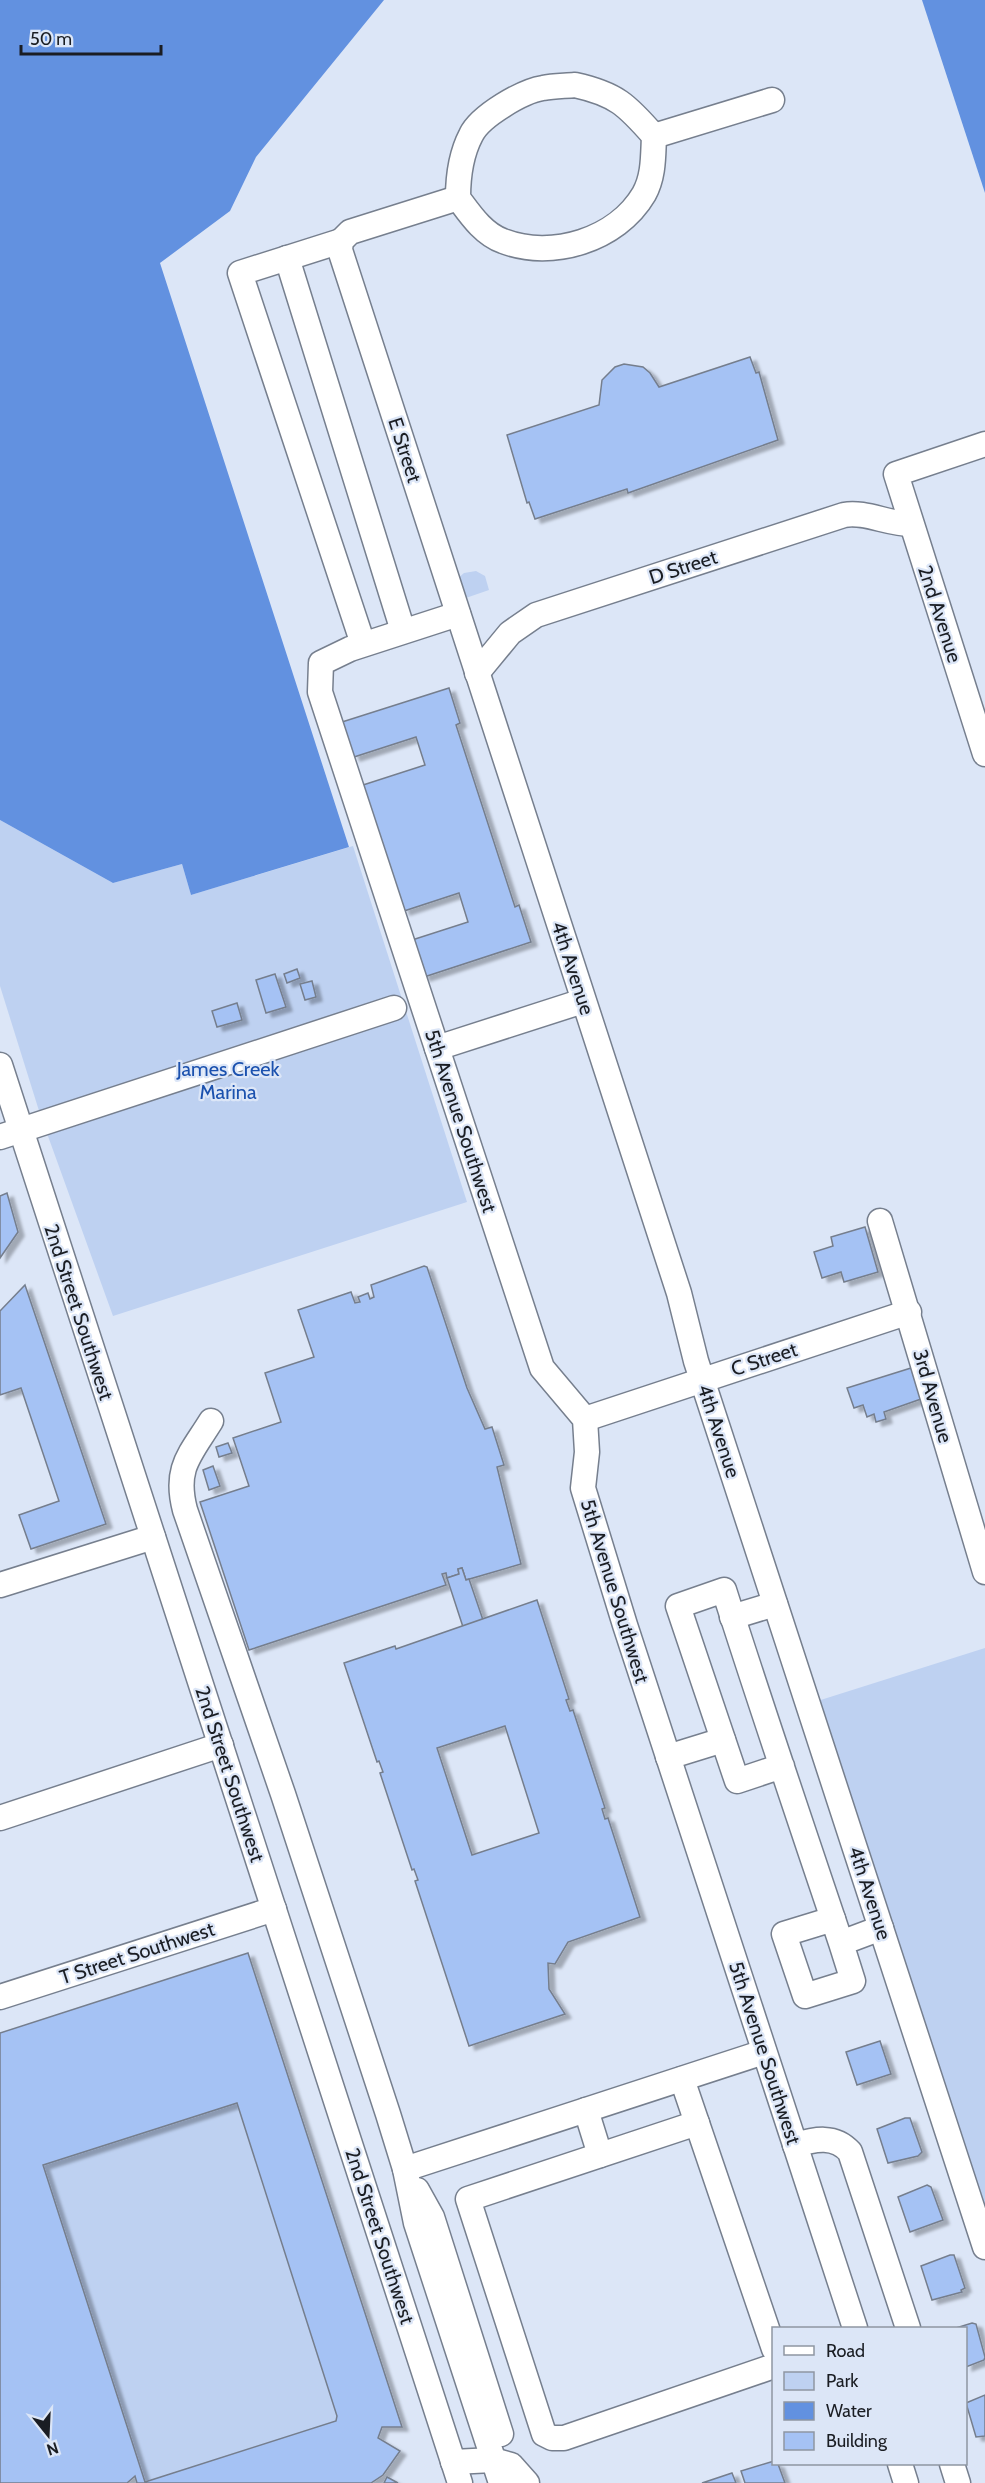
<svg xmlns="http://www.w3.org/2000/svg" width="985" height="2483" font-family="Cabin,sans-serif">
	<defs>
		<filter id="shadow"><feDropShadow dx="6" dy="4" stdDeviation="1.5" flood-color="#0004"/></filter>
	</defs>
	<rect width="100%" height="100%" fill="#dce6f7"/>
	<g fill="#bed1f1">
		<path d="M476 571 485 576 489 590 460 600 457 579 464 573Z"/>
		<path d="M0 820 113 883 182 864 191 895 353 846 467 1202 113 1316 40 1114 0 986Z"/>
		<path d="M985 1648V2247L808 1704Z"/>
		<path d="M248 1953 402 2427H381L378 2438 400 2451 383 2475 371 2483H137L0 2034Z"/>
	</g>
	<g fill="#6291e0">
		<path d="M0 0H384L256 157 230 211 160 263 349 847 191 895 182 864 113 883 0 820Z"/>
		<path d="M922 0H985V193Z"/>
	</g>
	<g fill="#a5c2f4" stroke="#757e8d" stroke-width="1.5" fill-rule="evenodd" filter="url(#shadow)">
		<path d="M750 357 756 373 759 372 778 440 628 493 627 489 535 519 529 502 527 503 507 435 599 405 602 380 615 367 624 364 643 367 650 373 659 387Z"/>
		<path d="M449 688 460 723 456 725 515 907 519 905 531 942 424 977 412 940 468 922 459 893 404 911 363 785 425 765 416 737 354 757 342 722Z"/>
		<path d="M297 969 300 978 287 983 284 974Z"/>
		<path d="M275 974 286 1007 266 1013 256 980Z"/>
		<path d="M312 981 316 997 305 1000 300 984Z"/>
		<path d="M237 1003 242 1020 217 1027 212 1011Z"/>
		<path d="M7 1193 18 1232 0 1258V1196Z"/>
		<path d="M865 1227 878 1272 844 1282 841 1272 822 1278 814 1252 833 1246 831 1237Z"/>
		<path d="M424 1266 427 1267 467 1388 485 1429 492 1427 504 1465 497 1467 521 1564 466 1580 462 1568 458 1569 459 1574 447 1578 446 1573 442 1574 446 1585 249 1650 200 1502 249 1486 233 1438 281 1422 265 1373 314 1357 298 1310 351 1292 355 1303 360 1302 358 1297 368 1293 370 1299 374 1297 371 1285Z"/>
		<path d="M25 1285 106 1524 31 1549 19 1515 59 1501 21 1388 0 1395V1311Z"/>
		<path d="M911 1368 921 1399 884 1412 886 1419 876 1422 874 1414 867 1417 863 1405 854 1408 847 1388Z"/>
		<path d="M228 1443 232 1453 219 1457 216 1447Z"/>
		<path d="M213 1466 220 1486 209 1490 203 1470Z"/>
		<path d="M462 1568 466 1580 469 1579 483 1620 463 1627 447 1578 459 1574 458 1569Z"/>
		<path d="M537 1600 569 1699 566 1700 570 1711 573 1710 605 1808 602 1809 605 1819 608 1818 640 1917 568 1942 555 1964 548 1963 549 1989 565 2014 469 2046 415 1881 418 1880 414 1869 412 1870 380 1773 383 1772 379 1761 377 1762 344 1663 395 1646 396 1649ZM505 1726 539 1833 472 1855 437 1748Z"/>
		<path d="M248 1953 402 2427H382L378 2438 400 2451 383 2475 371 2483H137L135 2476 127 2483H0V2033ZM237 2103 337 2416 336 2421 145 2482 43 2165Z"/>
		<path d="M880 2041 891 2074 857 2085 846 2052Z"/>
		<path d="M905 2118H910L922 2152 918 2156 888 2163 877 2129Z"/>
		<path d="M927 2185 931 2187 943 2220 910 2232 898 2197Z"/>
		<path d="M950 2255H954L965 2288 961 2290 962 2292 932 2300 921 2266Z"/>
		<path d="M972 2323 976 2324 985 2357 984 2360 966 2367V2328H956Z"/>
		<path d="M985 2395V2436L976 2437 966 2403Z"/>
		<path d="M774 2461V2464H778L785 2483H745L741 2471Z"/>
		<path d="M732 2473 736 2483H702Z"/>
		<path d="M387 2477 398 2483H384Z"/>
	</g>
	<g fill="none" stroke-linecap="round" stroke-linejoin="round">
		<g stroke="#767f8e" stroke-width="27">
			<g id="minor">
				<path d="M575 85C616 94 627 105 654 136 653 156 654 176 644 194 617 240 552 260 503 241 483 234 470 214 458 198 458 176 461 154 471 135 480 116 523 91 543 88 553 86 565 86 575 85Z"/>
				<path d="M654 136 772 100"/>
				<path d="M458 198 350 232 341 241 340 250 679 1293 696 1361 985 2247"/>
				<path d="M341 241 240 273 363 644"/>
				<path d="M287 258 403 631"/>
				<path d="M985 444 896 474 985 754"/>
				<path d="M458 614 350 649 321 663 320 692 542 1368 585 1419 587 1452 583 1488 625 1625 855 2328"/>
				<path d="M477 673 510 633 536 615 844 515C865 511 888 524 911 524"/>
				<path d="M437 1048 583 1001"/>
				<path d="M0 1065 460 2483"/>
				<path d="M0 1137 394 1008"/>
				<path d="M880 1221 985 1572"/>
				<path d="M585 1419 909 1312"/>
				<path d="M211 1421C190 1455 174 1468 185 1510L283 1794 388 2114 405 2169 416 2223 501 2483"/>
				<path d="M0 1585 153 1537"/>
				<path d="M732 1617 775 1604"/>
				<path d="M668 1757 723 1740"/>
				<path d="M782 1766 737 1781 678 1606 724 1590C759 1700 796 1809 833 1919"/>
				<path d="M0 1818 221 1745"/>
				<path d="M841 1943 833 1919 784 1934 805 1996 853 1981 841 1943 881 1928"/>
				<path d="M0 1997 274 1909"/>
				<path d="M682 2079 774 2349"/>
				<path d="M586 2110 600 2155"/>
				<path d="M697 2123 468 2199 544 2434 552 2438H564L774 2366"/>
				<path d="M795 2145C815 2139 835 2135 850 2152L908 2328"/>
				<path d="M405 2169 764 2052"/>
				<path d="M417 2190 432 2217 501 2434"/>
				<path d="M453 2462 493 2460 511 2465 527 2483"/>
				<path d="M900 2464 906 2483"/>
				<path d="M952 2464 958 2483"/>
			</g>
		</g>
		<use href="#minor" stroke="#fff" stroke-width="24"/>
	</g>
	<g text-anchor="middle" stroke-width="4.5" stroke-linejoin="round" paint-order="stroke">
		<g font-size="20" fill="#1a1d23" stroke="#dce6f7">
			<text transform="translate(405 450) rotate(72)" y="7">E Street</text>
			<text transform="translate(683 567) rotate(-18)" y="7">D Street</text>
			<text transform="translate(940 614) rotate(72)" y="7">2nd Avenue</text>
			<text transform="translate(573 968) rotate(72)" y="7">4th Avenue</text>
			<text transform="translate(461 1121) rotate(72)" y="7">5th Avenue Southwest</text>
			<text transform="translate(79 1312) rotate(72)" y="7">2nd Street Southwest</text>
			<text transform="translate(764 1359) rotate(-18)" y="7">C Street</text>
			<text transform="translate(933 1396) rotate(74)" y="7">3rd Avenue</text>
			<text transform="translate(719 1431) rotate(72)" y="7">4th Avenue</text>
			<text transform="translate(615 1591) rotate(73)" y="7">5th Avenue Southwest</text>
			<text transform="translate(230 1774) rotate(72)" y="7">2nd Street Southwest</text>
			<text transform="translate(870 1893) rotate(72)" y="7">4th Avenue</text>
			<text transform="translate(137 1953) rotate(-18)" y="7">T Street Southwest</text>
			<text transform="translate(765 2053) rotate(72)" y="7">5th Avenue Southwest</text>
			<text transform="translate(380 2236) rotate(72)" y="7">2nd Street Southwest</text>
		</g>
		<g font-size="20" fill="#1b51ae" stroke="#dce6f7">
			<text x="228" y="1076">James Creek<tspan x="228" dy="23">Marina</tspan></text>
		</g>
	</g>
	<rect x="772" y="2327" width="195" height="138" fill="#dce6f7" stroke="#8e96a2" stroke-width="1.5"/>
	<rect x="784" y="2346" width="30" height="9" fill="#ffffff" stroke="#8e96a2" stroke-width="1.5"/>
	<text x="826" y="2357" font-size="18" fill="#1a1d23">Road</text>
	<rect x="784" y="2372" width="30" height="18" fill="#bed1f1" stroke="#8e96a2" stroke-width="1.5"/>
	<text x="826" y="2387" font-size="18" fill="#1a1d23">Park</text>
	<rect x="784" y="2402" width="30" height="18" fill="#6291e0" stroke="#8e96a2" stroke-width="1.5"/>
	<text x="826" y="2417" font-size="18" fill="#1a1d23">Water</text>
	<rect x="784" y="2432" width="30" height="18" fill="#a5c2f4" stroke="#8e96a2" stroke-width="1.5"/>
	<text x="826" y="2447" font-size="18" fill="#1a1d23">Building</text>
	<g transform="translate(48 2435) rotate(162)" stroke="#dce6f7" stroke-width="4.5" paint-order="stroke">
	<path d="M0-4.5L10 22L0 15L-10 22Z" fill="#1a1d23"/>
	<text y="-9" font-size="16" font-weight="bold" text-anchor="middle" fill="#1a1d23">N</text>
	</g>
	<path d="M21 45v9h140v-9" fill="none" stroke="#1a1d23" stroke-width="3"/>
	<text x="30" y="45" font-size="18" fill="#1a1d23" stroke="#dce6f7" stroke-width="4.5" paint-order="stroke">50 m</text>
</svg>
